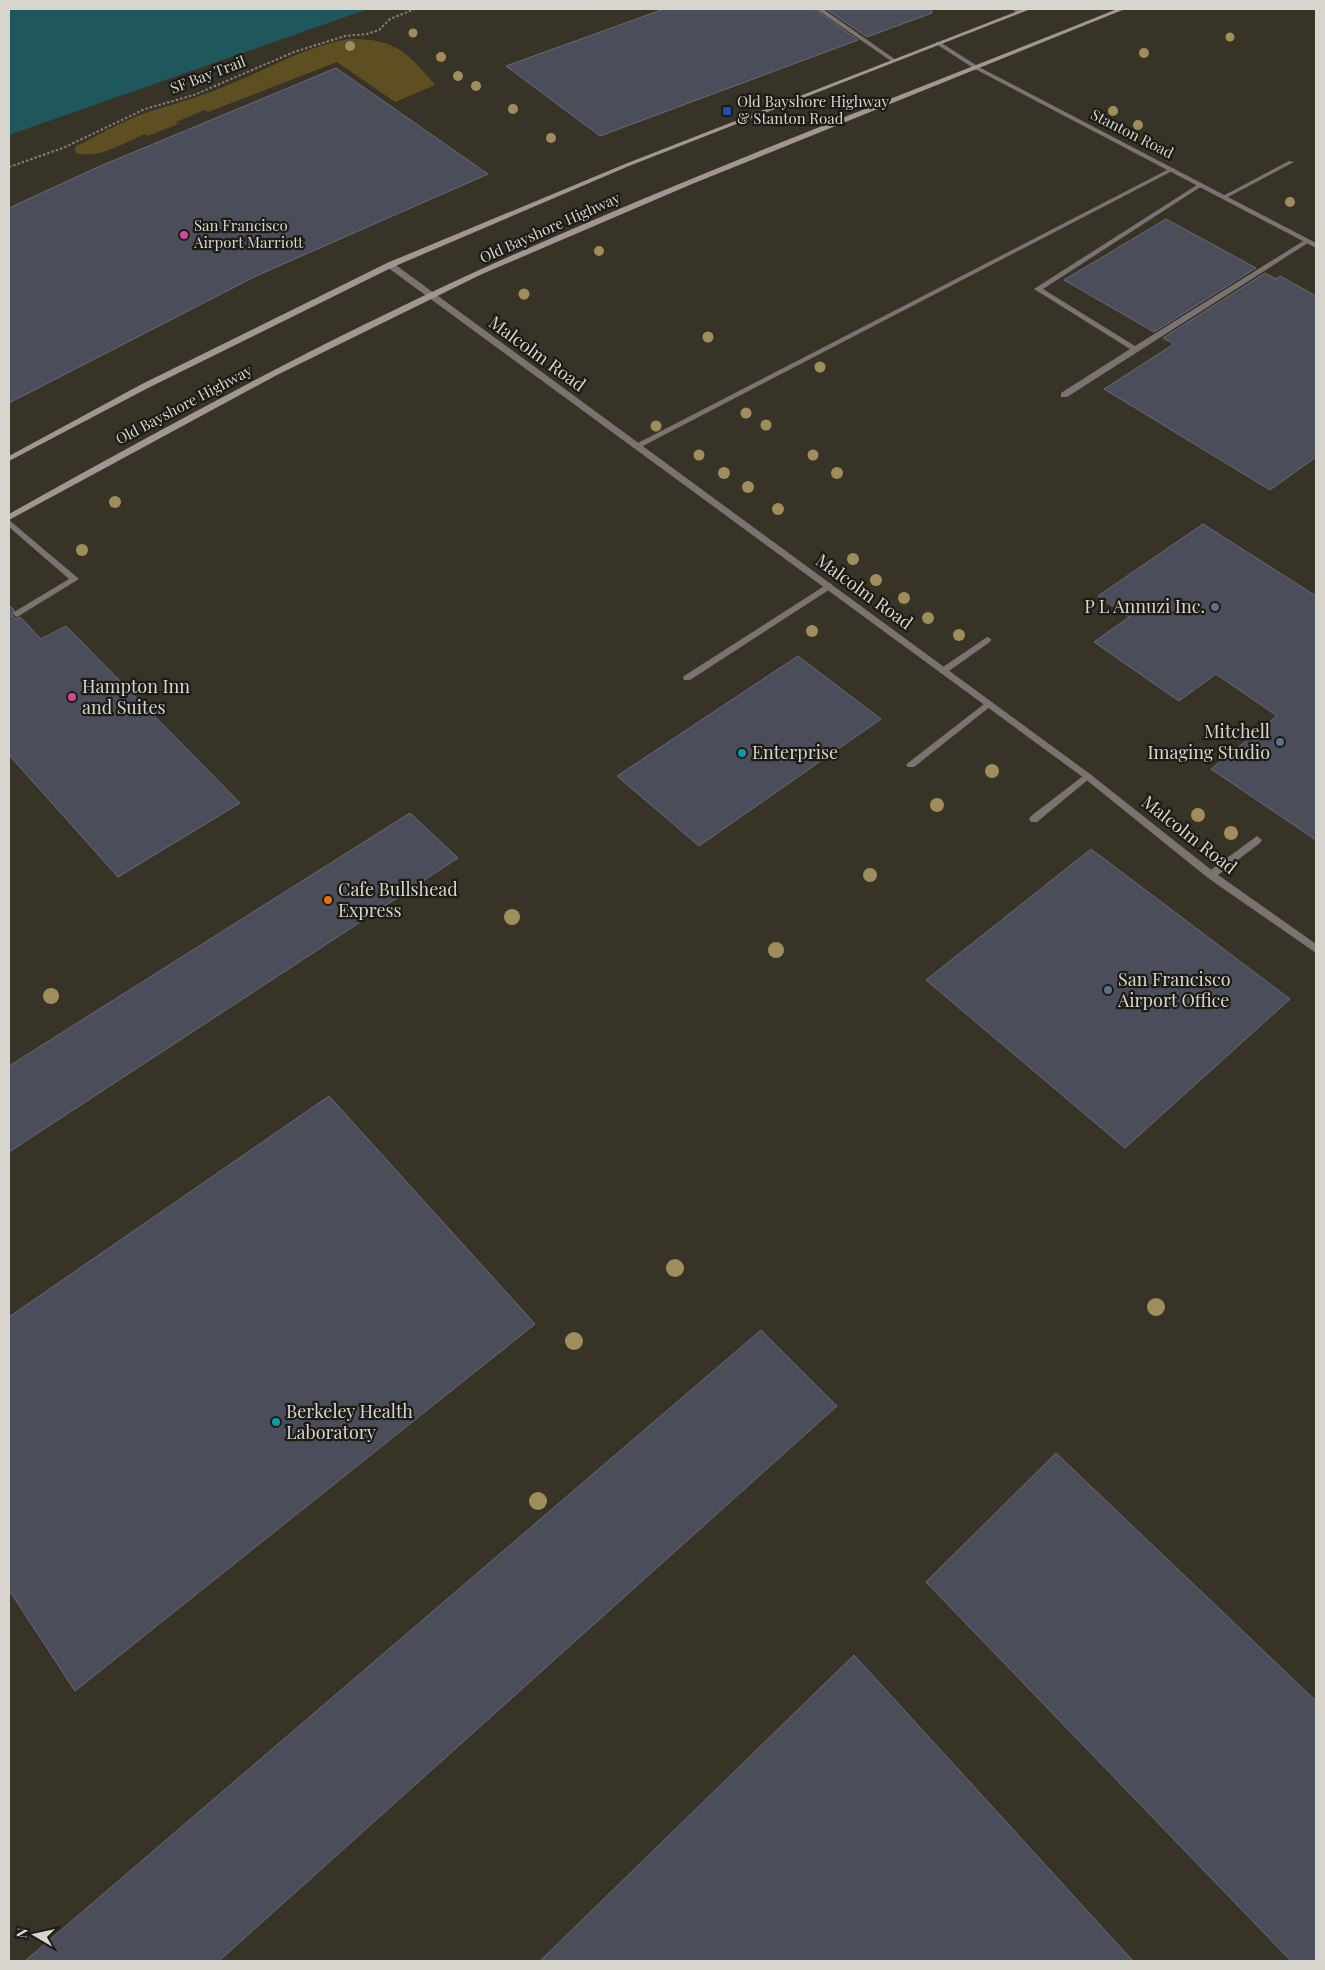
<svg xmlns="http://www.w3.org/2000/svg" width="1325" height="1970" font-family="'Playfair Display',serif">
	<rect width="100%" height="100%" fill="#383327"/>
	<path fill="#5e4f23" d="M349 39C394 38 408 52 435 85L395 102 337 62 208 112 205 110 176 122 178 124 148 136 145 134C125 142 98 160 76 153L75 150 76 146 83 143C103 132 124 121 145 113 170 105 196 98 221 88 264 71 303 47 349 39Z"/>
	<path fill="#1e585c" d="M9 9H368L9 135Z"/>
	<g fill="#4c4d5a" stroke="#6a6a78">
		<path d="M664 9H814L858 40 600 136 506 66Z"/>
		<path d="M826 9H931L932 13 867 37Z"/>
		<path d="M336 68 488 174 256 276 9 403V208L98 167Z"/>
		<path d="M1166 219 1256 268 1154 332 1064 280Z"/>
		<path d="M1265 273 1276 279 1280 276 1316 296V457L1270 490 1104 389 1174 344 1163 338Z"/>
		<path d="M1203 524 1316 596V840L1211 769 1277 716 1216 674 1179 701 1094 642 1129 617 1098 596Z"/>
		<path d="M9 605 14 610 12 616 17 619 20 617 41 639 66 626 240 803 118 877 9 755Z"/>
		<path d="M798 656 881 719 699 846 617 776Z"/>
		<path d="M410 813 458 858 9 1152V1066Z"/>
		<path d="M1091 849 1290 999 1125 1148 926 980Z"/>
		<path d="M329 1096 535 1324 75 1691 9 1590V1317Z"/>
		<path d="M761 1330 837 1406 219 1961H25Z"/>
		<path d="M1056 1453 1316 1701V1961H1291L926 1582Z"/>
		<path d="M854 1655 1133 1961H540Z"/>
	</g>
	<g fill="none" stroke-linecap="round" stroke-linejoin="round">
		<path stroke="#827f75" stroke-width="2" stroke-dasharray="2.5 2" stroke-linecap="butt" d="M9 167 63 148 145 109 194 95 294 52 345 36 367 34 379 30 390 19 415 9"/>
		<g fill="#7a7371" fill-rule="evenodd">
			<path d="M816 9H823L896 60 891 61Z"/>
			<path d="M1012 9H1019L1022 12 1017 13Z"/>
			<path d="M1289 161 1294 162 1226 198 1221 197Z"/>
			<path d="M1171 168 1176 169 639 448H633L632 446Z"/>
			<path d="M1200 183 1203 185 1202 186 1043 289 1135 346 1305 240 1311 241 1067 397H1061V393L1130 349 1034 289Z"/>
			<path d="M9 520 79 579 17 617 13 614 14 612 69 579 9 527Z"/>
			<path d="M829 583 832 584V588L690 680H684L683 678 684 676Z"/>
			<path d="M987 637 990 638 991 640 990 642 946 673H940L939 671 940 669Z"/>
			<path d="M988 701 991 702 992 704 991 706 914 767H908L906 765 908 763Z"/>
			<path d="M1087 773 1090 774 1092 776 1090 778 1037 822H1031L1029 819 1031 816Z"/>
			<path d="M1257 836 1262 840 1260 843 1214 878H1208L1206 875 1208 872Z"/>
		</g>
		<g fill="#7a7371" fill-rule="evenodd">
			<path d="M936 42H940L979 67 1316 243V248L975 69 936 44Z"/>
			<path d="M387 263H393L1090 774 1214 872 1316 944V953L1208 878 1084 778 387 267Z"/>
		</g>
		<g fill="#a29693" fill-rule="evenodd">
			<path d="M1023 9H1031L629 166 393 267 148 388 9 461V456L142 384 387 263 625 164Z"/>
			<path d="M1117 9H1125L692 184 480 275 277 375 9 520V514C162 428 317 344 477 271 687 176 903 95 1117 9Z"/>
		</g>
	</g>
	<g fill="#9f8d5c">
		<circle cx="413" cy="33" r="4.5"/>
		<circle cx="1230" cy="37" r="4.5"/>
		<circle cx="350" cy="46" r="5"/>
		<circle cx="1144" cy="53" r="5"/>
		<circle cx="441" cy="57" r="5"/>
		<circle cx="458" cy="76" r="5"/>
		<circle cx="476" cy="86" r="5"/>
		<circle cx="513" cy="109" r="5"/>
		<circle cx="1113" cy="111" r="5"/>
		<circle cx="1138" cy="125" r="5"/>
		<circle cx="551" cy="138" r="5"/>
		<circle cx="1290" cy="202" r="5"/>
		<circle cx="599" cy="251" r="5"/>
		<circle cx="524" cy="294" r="5.5"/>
		<circle cx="708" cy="337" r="5.5"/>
		<circle cx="820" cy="367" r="5.5"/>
		<circle cx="746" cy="413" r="5.5"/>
		<circle cx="766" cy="425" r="5.5"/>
		<circle cx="656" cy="426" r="5.5"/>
		<circle cx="699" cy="455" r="5.5"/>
		<circle cx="813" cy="455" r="5.5"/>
		<circle cx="724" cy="473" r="6"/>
		<circle cx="837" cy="473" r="6"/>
		<circle cx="748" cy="487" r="6"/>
		<circle cx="115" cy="502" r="6"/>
		<circle cx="778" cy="509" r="6"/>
		<circle cx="82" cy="550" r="6"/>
		<circle cx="853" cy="559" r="6"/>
		<circle cx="876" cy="580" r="6"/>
		<circle cx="904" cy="598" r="6"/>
		<circle cx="928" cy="618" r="6"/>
		<circle cx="812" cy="631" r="6"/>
		<circle cx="959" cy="635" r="6"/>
		<circle cx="992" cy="771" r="7"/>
		<circle cx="937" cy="805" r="7"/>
		<circle cx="1198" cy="815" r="7"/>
		<circle cx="1231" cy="833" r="7"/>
		<circle cx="870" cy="875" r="7"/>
		<circle cx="512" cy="917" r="8"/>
		<circle cx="776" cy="950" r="8"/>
		<circle cx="51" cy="996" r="8"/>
		<circle cx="675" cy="1268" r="9"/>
		<circle cx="1156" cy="1307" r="9"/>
		<circle cx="574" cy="1341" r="9"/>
		<circle cx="538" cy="1501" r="9"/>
	</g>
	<rect fill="#1a4fb4" stroke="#1d1b16" stroke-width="2" x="722" y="106" width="10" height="10" rx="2.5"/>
	<g fill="#d1479c" stroke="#1d1b16" stroke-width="2">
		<circle cx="184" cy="235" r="5"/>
		<circle cx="72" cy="697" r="5"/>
	</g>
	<g fill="#5c6f8a" stroke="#1d1b16" stroke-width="2">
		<circle cx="1215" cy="607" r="5"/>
		<circle cx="1280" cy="742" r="5"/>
		<circle cx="1108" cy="990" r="5"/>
	</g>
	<g fill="#0f9aa8" stroke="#1d1b16" stroke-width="2">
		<circle cx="742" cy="753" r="5"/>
		<circle cx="276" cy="1422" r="5"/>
	</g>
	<circle fill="#e8710a" stroke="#1d1b16" stroke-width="2" cx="328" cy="900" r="5"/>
	<g text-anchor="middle" stroke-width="4.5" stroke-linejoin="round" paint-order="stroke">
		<g font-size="15" fill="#d7d5cd" stroke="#1d1b16">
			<text transform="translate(208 75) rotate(-21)" y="5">SF Bay Trail</text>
			<text transform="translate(1132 134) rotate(27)" y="5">Stanton Road</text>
			<text transform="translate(550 228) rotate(-24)" y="5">Old Bayshore Highway</text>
			<text transform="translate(184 405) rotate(-28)" y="5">Old Bayshore Highway</text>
		</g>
		<g font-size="15" fill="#d7d5cd" stroke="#1d1b16" text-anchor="start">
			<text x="737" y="107">Old Bayshore Highway<tspan x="737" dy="17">&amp; Stanton Road</tspan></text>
			<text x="194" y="231">San Francisco<tspan x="194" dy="17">Airport Marriott</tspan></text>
		</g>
		<g font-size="18" fill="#d7d5cd" stroke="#1d1b16">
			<text transform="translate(537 354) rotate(36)" y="6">Malcolm Road</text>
			<text transform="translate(864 592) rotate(36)" y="6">Malcolm Road</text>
			<text transform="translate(1189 835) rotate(38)" y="6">Malcolm Road</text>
		</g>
		<g font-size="18" fill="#d7d5cd" stroke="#1d1b16" text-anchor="start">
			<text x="1205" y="613" text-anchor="end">P L Annuzi Inc.</text>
			<text x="82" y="693">Hampton Inn<tspan x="82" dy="21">and Suites</tspan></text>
			<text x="1270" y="738" text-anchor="end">Mitchell<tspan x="1270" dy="21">Imaging Studio</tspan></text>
			<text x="752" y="759">Enterprise</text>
			<text x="338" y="896">Cafe Bullshead<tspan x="338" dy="21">Express</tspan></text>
			<text x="1118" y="986">San Francisco<tspan x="1118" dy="21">Airport Office</tspan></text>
			<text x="286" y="1418">Berkeley Health<tspan x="286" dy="21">Laboratory</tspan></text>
		</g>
	</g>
	<rect width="1325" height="1970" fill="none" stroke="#d7d5cd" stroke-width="20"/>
	<g transform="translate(35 1935) rotate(279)" stroke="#1d1b16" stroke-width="4" paint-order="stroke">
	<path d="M0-4L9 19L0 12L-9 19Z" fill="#d7d5cd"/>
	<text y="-8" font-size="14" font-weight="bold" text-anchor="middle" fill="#d7d5cd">N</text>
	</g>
</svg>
